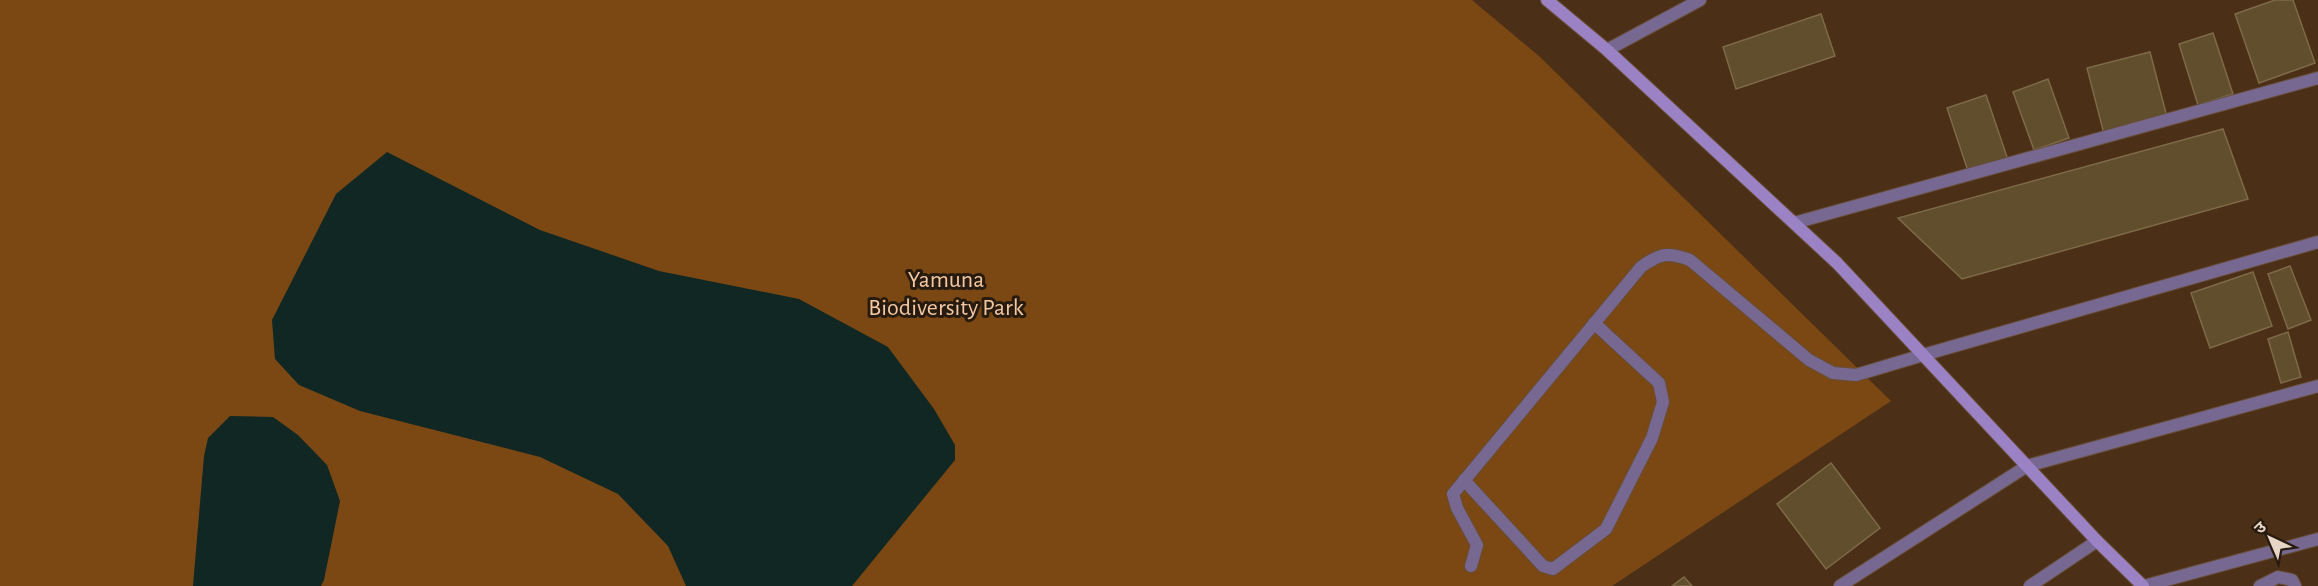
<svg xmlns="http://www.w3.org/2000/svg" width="2318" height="586" font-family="'Alegreya Sans','Noto Sans Devanagari',sans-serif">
	<rect width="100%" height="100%" fill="#4b2f17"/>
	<path fill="#7b4813" d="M0 0H1472L1539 56 1891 401 1612 586H0Z"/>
	<g fill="#112723">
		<path d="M387 152 540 230 659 271 799 299 888 347 934 409 955 445V460L852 586H686L668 546 618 494 540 457 360 411 299 385 275 359 272 320 336 194Z"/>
		<path d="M230 416 273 417 298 435 327 465 340 501 324 580 321 586H193L204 456 208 438Z"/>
	</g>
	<g fill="#604e2c" stroke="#7e6a48" stroke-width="1.5">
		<path d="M2275 0H2293L2315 63 2259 83 2235 14Z"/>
		<path d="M1821 14 1835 56 1736 89 1723 47Z"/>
		<path d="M2213 33 2233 94 2198 105 2179 44Z"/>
		<path d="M2150 52 2167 117 2104 134 2087 68Z"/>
		<path d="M2048 79 2069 138 2034 150 2013 92Z"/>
		<path d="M1986 95 2008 160 1969 174 1947 108Z"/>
		<path d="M2223 129 2248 199 1962 279 1898 218Z"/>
		<path d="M2290 266 2311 320 2288 329 2268 274Z"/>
		<path d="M2253 272 2272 326 2210 348 2191 293Z"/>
		<path d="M2288 332 2301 377 2281 383 2268 339Z"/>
		<path d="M1831 463 1880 528 1826 569 1777 504Z"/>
		<path d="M1684 577 1692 586H1672Z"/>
	</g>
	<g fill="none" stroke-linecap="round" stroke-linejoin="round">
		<g stroke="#674d37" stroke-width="14">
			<g id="lane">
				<path d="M1464 480 1543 566 1553 569 1606 529 1652 438 1663 402 1659 383 1594 323"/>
				<path d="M1471 566 1477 545 1457 508 1453 494 1641 267C1660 253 1668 252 1690 260L1809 360 1833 373 1856 375 1923 355"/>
				<path d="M2260 586 2278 577 2292 580 2295 586"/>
			</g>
		</g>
		<g stroke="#674d37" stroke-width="14">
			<g id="street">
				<path d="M1607 50 1700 0"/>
				<path d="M1794 223 2318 78"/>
				<path d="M1923 355 2318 242"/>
				<path d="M1840 586 2027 466 2318 386"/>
				<path d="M2030 586 2097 541"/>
				<path d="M2144 586 2318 539"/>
			</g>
		</g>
		<g stroke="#674d37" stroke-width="14">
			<path id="secondary" d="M1547 0 1607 50 1837 263 2097 541 2143 586"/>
		</g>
		<use href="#lane" stroke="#776891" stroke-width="12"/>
		<use href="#street" stroke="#776891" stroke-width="12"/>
		<use href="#secondary" stroke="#9b82c4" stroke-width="12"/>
	</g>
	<g text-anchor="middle" stroke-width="6" stroke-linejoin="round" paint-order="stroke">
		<g font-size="24" fill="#f4c7a2" stroke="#271b10">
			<text x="946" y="287">Yamuna<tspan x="946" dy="28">Biodiversity Park</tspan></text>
		</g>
	</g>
	<g transform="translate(2270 538) rotate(316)" stroke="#271b10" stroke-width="4.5" paint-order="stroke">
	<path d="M0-4.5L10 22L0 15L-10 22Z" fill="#e6d5c7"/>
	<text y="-9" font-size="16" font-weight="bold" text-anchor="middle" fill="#e6d5c7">उ</text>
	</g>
</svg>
